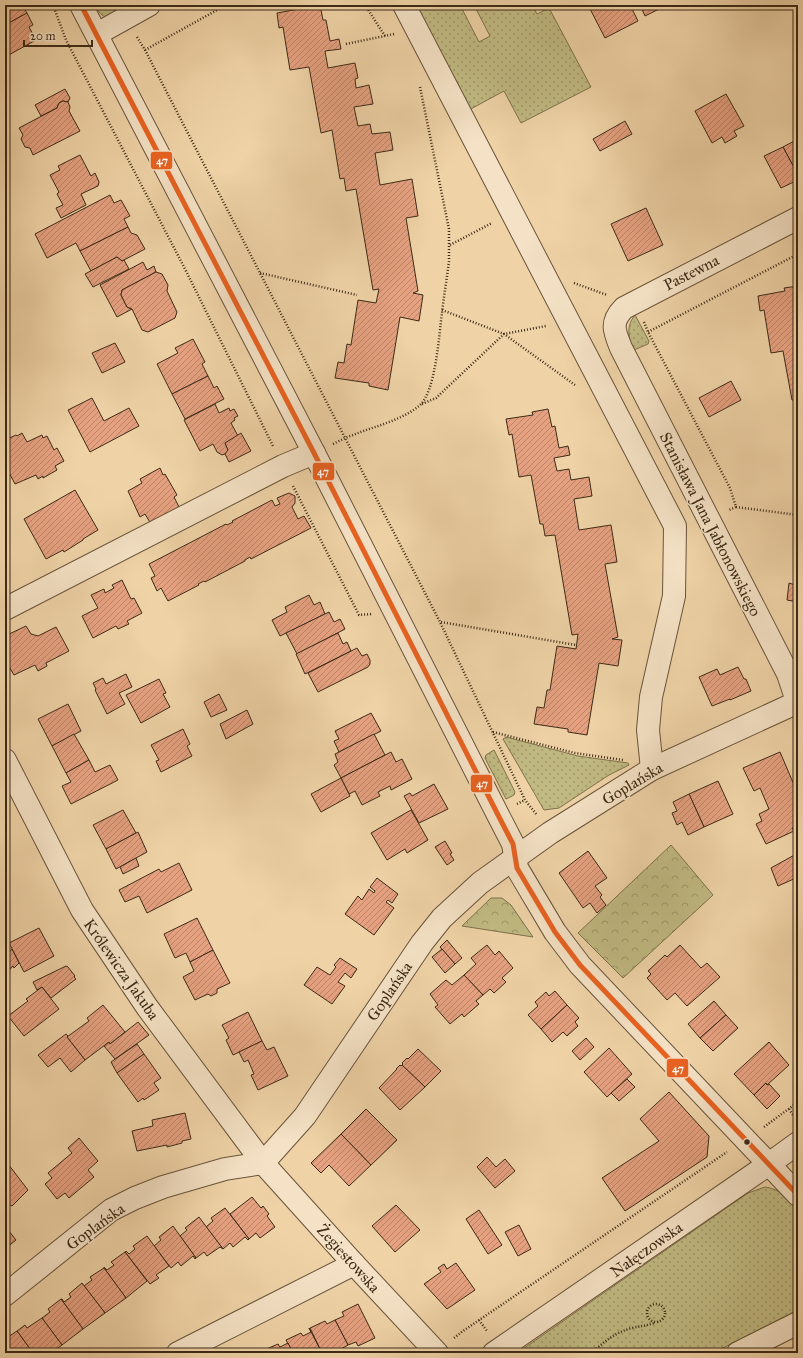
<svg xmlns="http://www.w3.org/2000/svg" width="803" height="1358" font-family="'IM FELL Great Primer',serif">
	<defs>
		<pattern id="green-dots" width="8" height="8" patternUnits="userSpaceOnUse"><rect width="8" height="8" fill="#c1ba82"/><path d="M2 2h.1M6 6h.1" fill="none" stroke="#9e9769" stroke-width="1.8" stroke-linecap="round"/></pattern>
		<pattern id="forest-crowns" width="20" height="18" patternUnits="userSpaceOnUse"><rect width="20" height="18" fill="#c1ba82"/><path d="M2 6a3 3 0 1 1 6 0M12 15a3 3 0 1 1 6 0" fill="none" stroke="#9e9769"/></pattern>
		<pattern id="building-hatch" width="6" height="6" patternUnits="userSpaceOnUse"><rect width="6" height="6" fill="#e6a180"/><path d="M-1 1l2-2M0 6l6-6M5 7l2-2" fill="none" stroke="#bc8368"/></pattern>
	</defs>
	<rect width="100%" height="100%" fill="#efd3a7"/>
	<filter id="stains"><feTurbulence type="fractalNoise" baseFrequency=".005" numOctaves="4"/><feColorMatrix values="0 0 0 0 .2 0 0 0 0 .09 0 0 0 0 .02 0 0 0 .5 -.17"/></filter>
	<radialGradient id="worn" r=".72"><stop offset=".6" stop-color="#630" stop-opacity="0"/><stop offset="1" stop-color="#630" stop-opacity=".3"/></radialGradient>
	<g fill="url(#green-dots)" stroke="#7e724c">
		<path d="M95 5H112L117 14C104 19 101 17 95 5Z"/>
		<path d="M412 5H460L479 42 490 36 474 5H532L537 14 549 8 591 87 521 123 504 91 467 111Z"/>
		<path d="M635 315 649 341 648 344 634 350C628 338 626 326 635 315Z"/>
		<path d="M506 737 578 756 628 763 629 765 609 775 559 808 544 810 503 739Z"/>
		<path d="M494 750 515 792 514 795 506 799 485 758 486 755Z"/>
		<path d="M765 1187C780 1189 788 1198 798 1209V1310L713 1353H517L748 1193Z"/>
	</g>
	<g fill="url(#forest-crowns)" stroke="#7e724c">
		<path d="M671 845 713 895 623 978 578 933Z"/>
		<path d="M491 898H502L511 905 533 937 462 926Z"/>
	</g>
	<g fill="url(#building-hatch)" stroke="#3c2a16">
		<path d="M5 5H22L27 13 5 25Z"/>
		<path d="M303 5H320L323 20H326L330 41 339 39 341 49 325 51 328 68 355 63 358 78 355 79 356 88 369 85 373 104 354 107 358 126 370 124 372 134 390 132 393 150 375 153 380 185 412 179 418 216 406 218 418 291 413 293 423 295 419 321 400 317 388 390 369 386V383L335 378 338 362 344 363 347 344 351 345 358 300 376 303 379 289 373 290 356 189 346 191 344 178 340 179 332 130 321 133 309 67 290 70 283 27 279 28 277 13 304 8Z"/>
		<path d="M588 5H630L638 21 605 38Z"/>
		<path d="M640 5H667L645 16Z"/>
		<path d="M27 13 33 25 29 27 36 40 5 57V25Z"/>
		<path d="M65 89 70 98 68 102 63 101 59 103 57 108 41 116 35 105Z"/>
		<path d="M726 94 744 126 734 131 737 136 725 143 722 137 712 143 695 111Z"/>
		<path d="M63 101 68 102 70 107 69 111 80 131 33 155 30 148 25 147 21 139 23 135 19 128 57 108 59 103Z"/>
		<path d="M625 121 632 134 600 151 593 139Z"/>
		<path d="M798 139V175L783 147Z"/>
		<path d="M783 147 798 175V180L781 188 764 156Z"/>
		<path d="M80 155 91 176 95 173 99 182 98 186 81 194 86 205 61 218 56 208 63 205 57 194 59 192 50 175 60 170 58 166Z"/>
		<path d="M110 195 114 203 121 200 130 216 124 219 128 227 80 251 76 243 47 258 35 234Z"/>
		<path d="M646 208 663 245 628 261 611 224Z"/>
		<path d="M128 227 131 233 137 235 145 249 122 261 117 257 91 271 80 251Z"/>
		<path d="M117 257 122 261 124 260 129 269 93 287 85 274Z"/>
		<path d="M143 262 147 270 154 266 156 272 122 290 121 295 127 307 132 309 117 317 100 285Z"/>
		<path d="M156 272 162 274 168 285 167 291 177 312 175 318 148 332 142 330 132 309 127 307 121 295 122 290Z"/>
		<path d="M798 286V412H797L795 400H792L783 351 771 353 764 310 760 311 758 296 785 291 784 288Z"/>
		<path d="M193 339 205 362 202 364 208 376 172 394 157 364 178 353 175 348Z"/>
		<path d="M115 343 125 362 102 373 92 353Z"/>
		<path d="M208 376 214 388 217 386 224 399 185 419 172 394Z"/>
		<path d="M731 381 741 400 709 417 699 398Z"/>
		<path d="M92 398 104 421 129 408 139 426 90 452 68 410Z"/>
		<path d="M215 404 219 413 229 408 230 411 234 409 238 416 234 418 235 420 231 423 238 436 225 443 228 450 227 453 222 455 217 452 213 444 200 451 184 420Z"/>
		<path d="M548 409 552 427 555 426 559 448 568 446 570 455 554 458 557 471 569 469 571 480 589 477 592 496 574 499 579 530 611 525 617 562 605 564 618 637 612 639 622 640 618 666 599 663 587 735 568 732V729L534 724 537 707 544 708 547 690H550L557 646 576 649 578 634 572 635 555 535 545 536 543 524H540L531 475 519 477 512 434 509 435 506 419 533 415 532 412Z"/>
		<path d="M22 433 27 442 42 435 43 438 47 436 54 450 57 448 64 461 55 466 57 470 43 478V476L38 479 36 475 15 484 5 465V440L16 435 17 436Z"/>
		<path d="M241 433 251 451 229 462 225 454 228 450 225 443Z"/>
		<path d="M160 468 163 475 165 474 177 495 174 497 180 509 151 524 145 514 140 517 128 491 142 483 140 479Z"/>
		<path d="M75 490 98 530 83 539V540L64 552 63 550 46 559 24 519Z"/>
		<path d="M289 493 295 496V503L292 507 298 519 304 516 311 528 251 559 250 557 245 560V561L205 582 204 581 198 584 199 585 168 601 161 588 157 591 151 578 155 576 149 564 226 524 227 525 233 522 232 521 272 500 275 506 280 504 277 498Z"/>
		<path d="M798 569V602L787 600 789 583 795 585Z"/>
		<path d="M5 574 9 583 5 584Z"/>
		<path d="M122 580 131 599 134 598 142 613 127 621 129 624 118 629 116 626 93 638 82 616 98 608 91 595 104 589 105 593 114 588 112 585Z"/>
		<path d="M309 595 314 605 320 602 325 614 280 636 272 620 287 612 285 607Z"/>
		<path d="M329 612 334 622 340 619 345 629 297 654 286 633Z"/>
		<path d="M26 626 31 634 38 636 56 627 69 651 46 663 47 666 38 671 35 665 14 675 7 663 10 662 5 655V636Z"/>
		<path d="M338 633 343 644 347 642 351 651 305 674 296 654Z"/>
		<path d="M357 648 362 656 367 654 370 660V664L368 667 318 692 308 673Z"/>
		<path d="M738 667 744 679H746L751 691 730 700V699L712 706 699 677 717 669 720 675Z"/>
		<path d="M126 674 132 687 119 693 125 704 107 714 95 690 96 689 93 683 103 678 106 684Z"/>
		<path d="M159 679 166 693 163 694 170 707 141 723 126 695Z"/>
		<path d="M219 694 227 710 211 717 204 702Z"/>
		<path d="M68 704 81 731 52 746 38 719Z"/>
		<path d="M247 710 253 724 226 739 220 724Z"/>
		<path d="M371 713 381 731 339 752 334 741 339 739 335 731Z"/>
		<path d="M183 729 190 744 187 746 192 756 161 772 156 761 159 760 151 745Z"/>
		<path d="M74 734 89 760 66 773 52 746Z"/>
		<path d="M374 734 385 755 341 778 334 765 338 762 335 754Z"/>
		<path d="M391 752 396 762 402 759 412 779 391 790 390 786 378 792 380 796 362 805 355 791 349 794 341 778Z"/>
		<path d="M780 752 798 794V825L792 828 794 831 766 844 756 824 762 821 759 814 769 809 760 788 754 791 743 768Z"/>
		<path d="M89 760 95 772 110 765 118 780 71 804 62 786 71 782 66 773Z"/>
		<path d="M341 778 350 796 321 812 311 794Z"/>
		<path d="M718 781 733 814 704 827 689 794Z"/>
		<path d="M434 784 448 809 419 823 404 796 410 793 412 796Z"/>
		<path d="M689 794 704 827 688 835 682 822 677 825 672 813 677 811 673 802Z"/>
		<path d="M123 810 136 833 106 849 93 825Z"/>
		<path d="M411 810 428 840 407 853 405 849 387 860 371 833Z"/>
		<path d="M138 832 147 852 116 869 106 849Z"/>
		<path d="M445 841 452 853 450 854 454 860 447 865 435 847Z"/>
		<path d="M588 851 607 878 595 886 602 895 600 897 606 905 597 913 590 903 583 908 559 873Z"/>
		<path d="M798 853V882L796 878 778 886 771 868Z"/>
		<path d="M136 858 139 866 123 874 120 867Z"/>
		<path d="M179 863 192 890 147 913 139 896 125 902 119 890 159 869 161 872Z"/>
		<path d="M377 878 398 894 392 903 388 900 386 902 394 908 374 935 345 914 358 896 362 900 369 889 374 893 375 891 370 887Z"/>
		<path d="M197 918 213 950 190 962 186 953 175 958 164 934Z"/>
		<path d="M39 928 54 956 24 972 9 943Z"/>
		<path d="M447 940 462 958 455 964 440 947Z"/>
		<path d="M487 945 495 955 499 951 513 968 502 978 506 982 494 993 490 989 483 995 464 975 476 964 471 958Z"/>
		<path d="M680 945 701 968 707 963 720 977 687 1006 675 993 667 1000 647 978 651 974 648 971 665 955 667 957Z"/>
		<path d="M12 949 19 963 14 968 13 966 5 975V957Z"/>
		<path d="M442 949 455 964 445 973 432 957Z"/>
		<path d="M213 950 230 983 217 989V993L211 996 208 994 195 1000 183 977 194 971 190 962Z"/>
		<path d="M340 958 357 969 351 978 345 973 338 982 345 986 332 1004 304 985 317 967 330 975 336 967 334 965Z"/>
		<path d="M66 966 68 967 75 976 74 977 76 979 51 998 42 987 37 990 33 982Z"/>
		<path d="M464 975 483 995 476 1001 479 1004 464 1017 462 1014 450 1024 435 1007 438 1005 430 994 446 980 452 985Z"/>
		<path d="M42 987 59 1009 24 1036 8 1016 28 1001 26 999Z"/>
		<path d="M555 991 567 1005 541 1029 528 1015 538 1006 535 1002 546 992 549 996Z"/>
		<path d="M714 1001 726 1015 700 1038 688 1024Z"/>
		<path d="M103 1005 125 1032 110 1044 109 1042 85 1060 67 1037 89 1021 87 1018Z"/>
		<path d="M567 1005 579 1018 575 1022 578 1026 567 1036 563 1032 552 1042 541 1029Z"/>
		<path d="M248 1012 262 1041 233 1055 226 1040 229 1038 222 1025Z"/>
		<path d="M726 1015 738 1028 713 1051 700 1038Z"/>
		<path d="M138 1022 149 1035 115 1059 104 1046 109 1042 110 1044Z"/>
		<path d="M66 1034 68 1036 67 1037 85 1060 71 1072 60 1058 48 1067 38 1055Z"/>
		<path d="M586 1038 594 1047 580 1060 572 1051Z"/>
		<path d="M262 1041 267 1050 274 1047 288 1076 258 1090 251 1075 254 1074 248 1060 244 1062 239 1052Z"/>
		<path d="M769 1042 789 1065 767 1085 766 1083 754 1095 734 1074Z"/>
		<path d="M137 1044 144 1054 117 1073 111 1062Z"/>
		<path d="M609 1048 632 1074 607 1097 584 1072Z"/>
		<path d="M418 1049 441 1071 425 1087 402 1065 403 1064 402 1063 407 1058 408 1059Z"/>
		<path d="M144 1054 161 1078 154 1083 159 1090 144 1100 143 1098 138 1102 117 1073Z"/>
		<path d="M400 1065 401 1066 402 1065 425 1087 400 1110 379 1088 397 1069H396Z"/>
		<path d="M627 1079 635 1087 619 1101 611 1093Z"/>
		<path d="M766 1083 767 1085 769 1084 780 1096 767 1109 754 1095Z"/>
		<path d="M669 1092 709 1136 707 1157 625 1211 602 1178 659 1141 640 1119Z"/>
		<path d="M366 1109 397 1140 371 1165 341 1134Z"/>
		<path d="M185 1113 191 1139 182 1141V1143L167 1147V1145L137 1151 132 1131 153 1126 152 1120Z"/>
		<path d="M341 1134 371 1165 349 1186 329 1165 321 1173 311 1163Z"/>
		<path d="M79 1138 98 1161 88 1170 94 1177 69 1198 65 1193 57 1199 45 1184 52 1178 48 1173 72 1153 68 1148Z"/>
		<path d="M487 1157 496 1167 505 1159 515 1171 495 1188 477 1167Z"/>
		<path d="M5 1160 28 1190 12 1206 8 1204 5 1200Z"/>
		<path d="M252 1197 261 1208 263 1206 269 1214 267 1216 275 1227 260 1238 256 1233 249 1239 230 1214Z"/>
		<path d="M396 1205 420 1230 395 1252 372 1226Z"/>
		<path d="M225 1208 249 1239 248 1240 245 1237 233 1247 230 1243 223 1249 206 1227 213 1221 211 1218Z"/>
		<path d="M479 1210 502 1245 488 1254 466 1219Z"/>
		<path d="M199 1217 223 1249 220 1247 207 1256 204 1252 196 1258 180 1236 187 1230 185 1228Z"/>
		<path d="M519 1225 531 1249 518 1256 505 1232Z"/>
		<path d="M5 1226 16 1240 5 1249Z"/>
		<path d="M173 1226 196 1258 195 1259 193 1256 181 1266 178 1262 171 1268 154 1246 161 1240 159 1237Z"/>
		<path d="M147 1236 169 1266 156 1275 159 1278 150 1284 125 1252 126 1251 129 1254 135 1249 133 1246Z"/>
		<path d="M125 1252 147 1281 126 1298 104 1268V1267L107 1270 114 1265 111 1262Z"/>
		<path d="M456 1263 475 1290 447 1309 424 1284 441 1272 438 1268 444 1264 447 1269Z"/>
		<path d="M104 1268 126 1298 105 1313 84 1286 92 1280 90 1277Z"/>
		<path d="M82 1283 105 1313 83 1329 61 1299H62L64 1302 71 1297 69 1294Z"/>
		<path d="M61 1299 83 1329 62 1345 42 1318 50 1312 48 1309Z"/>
		<path d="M358 1304 375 1338 358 1346 356 1342 348 1345 335 1320 344 1316 342 1312Z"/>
		<path d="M42 1318 62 1345 51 1353H33L17 1331 25 1325 27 1328Z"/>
		<path d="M335 1320 348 1345 339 1350 341 1353H322L310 1328 325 1321 327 1324Z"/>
		<path d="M309 1328 322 1353H293L286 1340 301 1333 303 1336 311 1332Z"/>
		<path d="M17 1331 33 1353H5V1339Z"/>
		<path d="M288 1343 293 1353H263L262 1351 278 1344 280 1347Z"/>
	</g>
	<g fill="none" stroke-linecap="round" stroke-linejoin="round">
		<g stroke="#69543a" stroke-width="24">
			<g id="minor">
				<path d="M81 5 314 453 497 813 513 844 517 868 555 932 580 965 798 1195"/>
				<path d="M404 5 675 526 674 596 651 697 648 730 652 769"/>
				<path d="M97 34 149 5"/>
				<path d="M798 218 624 308C610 322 614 331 621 348L788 674 798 704"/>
				<path d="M5 609 283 466 314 453"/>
				<path d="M5 760 82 910 147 1007 263 1163 354 1264 437 1353"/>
				<path d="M5 1295 111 1210 135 1198 163 1187 225 1169 263 1163 305 1116 422 943 442 918 480 883 550 833 652 769 798 702"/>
				<path d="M178 1353 354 1264"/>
				<path d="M494 1353 769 1164 798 1143"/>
				<path d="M738 1353 798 1323"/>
			</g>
		</g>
		<g stroke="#3c2a16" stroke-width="2.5" stroke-dasharray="1 2" stroke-linecap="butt">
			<path d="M53 5 66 40 184 267 273 446"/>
			<path d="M365 5 385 36"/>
			<path d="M137 37 145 50 440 622 525 800 537 815"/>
			<path d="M346 44 394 34"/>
			<path d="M145 50 226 5"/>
			<path d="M450 245 492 223"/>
			<path d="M260 273 357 295"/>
			<path d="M574 283 607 295"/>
			<path d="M442 310 504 334 575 385"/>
			<path d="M644 322 648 332 730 488 736 507 729 510"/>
			<path d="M648 332 798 254"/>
			<path d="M422 404 436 398 504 334 546 326"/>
			<path d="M333 444C340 441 346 437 353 435 375 426 400 421 419 406 436 392 439 334 442 313 444 295 447 278 449 261V229L420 87"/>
			<path d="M293 486 359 615 372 614"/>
			<path d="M736 507 798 515"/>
			<path d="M441 622 576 645"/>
			<path d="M493 732 575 753 623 760"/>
			<path d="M517 804 525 800"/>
			<path d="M789 1109 797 1121"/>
			<path d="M764 1127 798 1102"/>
			<circle cx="656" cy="1313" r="9"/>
			<path d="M479 1320 487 1331"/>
			<path d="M454 1338 463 1331 727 1152"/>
			<path d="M592 1353C603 1342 616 1332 632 1328 640 1326 646 1326 654 1323"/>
		</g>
		<use href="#minor" stroke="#f5e2c6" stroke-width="22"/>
		<g stroke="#f5e2c6" stroke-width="8">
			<path id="bus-1" d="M81 5 314 453 497 813 513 844 517 868 555 932 580 965 798 1195"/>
		</g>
		<use href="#bus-1" stroke="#e96221" stroke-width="5"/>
	</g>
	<circle fill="#3c2a16" stroke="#f5e2c6" stroke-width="1.5" cx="747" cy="1142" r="3.5"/>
	<g text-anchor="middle" stroke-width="3" stroke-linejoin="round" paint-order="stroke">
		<g font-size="16" fill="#3c2a16" stroke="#f5e2c6">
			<text transform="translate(691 272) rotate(-27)" y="6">Pastewna</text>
			<text transform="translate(711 524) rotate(63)" y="6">Stanisława Jana Jabłonowskiego</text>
			<text transform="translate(632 783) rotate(-31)" y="6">Goplańska</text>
			<text transform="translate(122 969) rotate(55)" y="6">Królewicza Jakuba</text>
			<text transform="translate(389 991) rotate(-56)" y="6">Goplańska</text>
			<text transform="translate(95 1226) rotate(-36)" y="6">Goplańska</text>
			<text transform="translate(646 1249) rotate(-35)" y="6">Nałęczowska</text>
			<text transform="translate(349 1258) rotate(48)" y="6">Żegiestowska</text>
		</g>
	</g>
	<g stroke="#f5e2c6" stroke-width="1.5">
		<rect x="150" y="151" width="23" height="19" rx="4" fill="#e96221"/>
		<rect x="312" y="462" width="23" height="19" rx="4" fill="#e96221"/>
		<rect x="470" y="774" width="23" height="19" rx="4" fill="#e96221"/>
		<rect x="666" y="1058" width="23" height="20" rx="4" fill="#e96221"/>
	</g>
	<g font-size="11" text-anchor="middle" font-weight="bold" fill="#fff">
		<text x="162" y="164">47</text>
		<text x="323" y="475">47</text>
		<text x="482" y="787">47</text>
		<text x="678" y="1072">47</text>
	</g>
	<rect width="803" height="1358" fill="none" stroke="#efd3a7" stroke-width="20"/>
	<rect x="6" y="6" width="791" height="1346" fill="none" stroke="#3c2a16" stroke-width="2"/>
	<rect x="10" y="10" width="783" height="1338" fill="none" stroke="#3c2a16"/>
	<path d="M24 40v6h68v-6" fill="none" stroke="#3c2a16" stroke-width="2"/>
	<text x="30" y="40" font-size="12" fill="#3c2a16" stroke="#f5e2c6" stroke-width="3" paint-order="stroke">20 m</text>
	<rect width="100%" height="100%" filter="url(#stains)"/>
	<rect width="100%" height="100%" fill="url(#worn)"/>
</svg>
